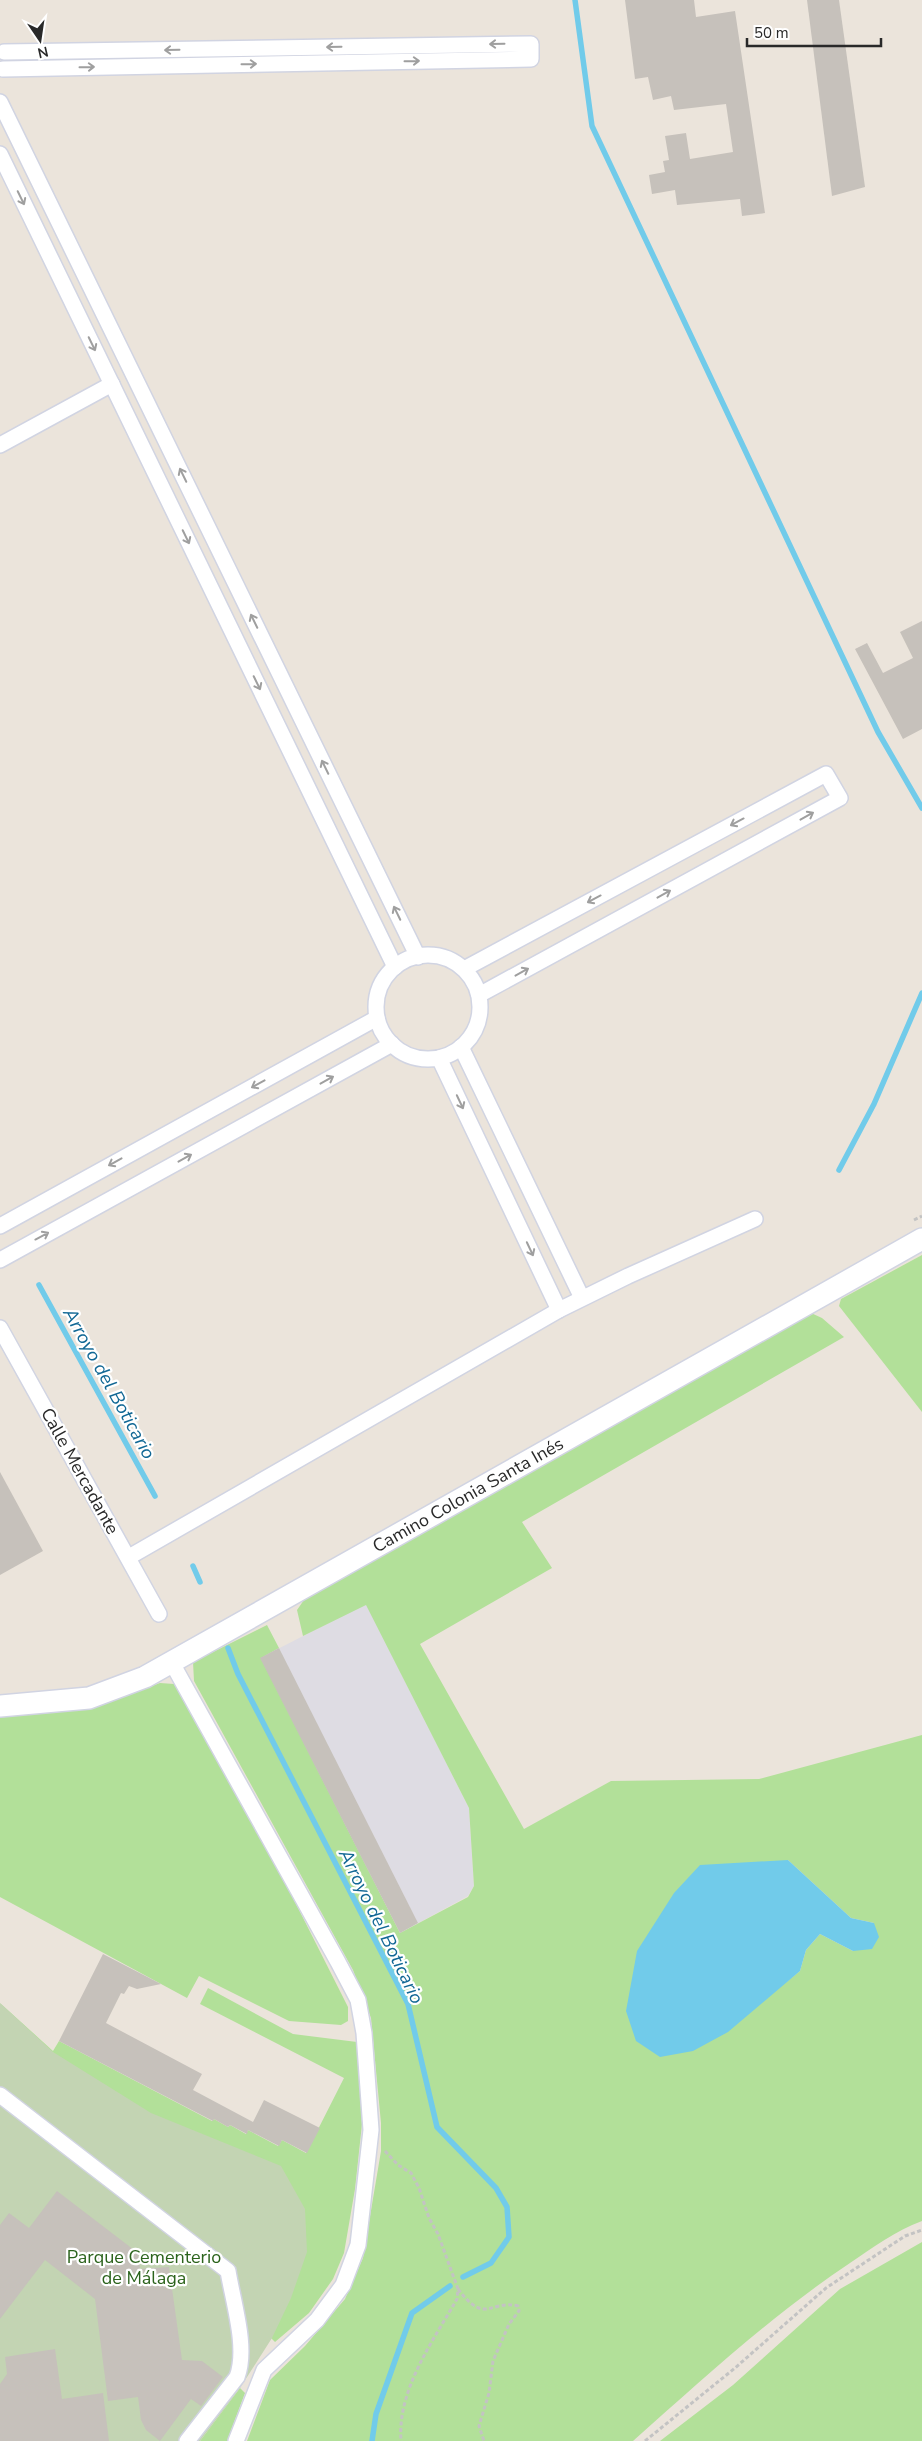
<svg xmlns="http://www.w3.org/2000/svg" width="922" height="2441" font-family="'Nunito Sans',sans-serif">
	<rect width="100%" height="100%" fill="#ebe4db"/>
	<path fill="#dedce3" d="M366 1604 469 1808 474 1886 468 1896 400 1933 260 1658Z"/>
	<g fill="#b2e099" fill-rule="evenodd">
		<path d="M922 1255V1412L839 1306 841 1299Z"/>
		<path d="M811 1313 822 1318 844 1337 522 1522 552 1568 420 1644 524 1829 611 1781 759 1779 922 1735V2221C895 2231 874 2247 850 2263 772 2315 703 2379 633 2441H247L270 2380 305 2346 345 2299 363 2258 381 2151V2123L371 2018 353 1970 194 1681 193 1662 267 1625 279 1648 261 1658 400 1933 468 1897 474 1886 469 1808 366 1605 303 1636 297 1610 304 1600ZM788 1860 851 1918 874 1923 853 1951 820 1934 806 1950 800 1971 785 1983Z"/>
		<path d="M160 1683 174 1684 291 1894 348 2007V2021L341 2025 289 2021 199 1976 187 1998 0 1897V1717L88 1709Z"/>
		<path d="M208 1988 293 2034 357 2042 362 2124 355 2189 344 2253 333 2279 309 2313 275 2342 271 2338 265 2346 0 2003 53 2051 59 2041 212 2121 214 2119 228 2127 230 2125 246 2134 248 2130 278 2146 282 2140 306 2153 344 2078 200 2004Z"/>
		<path d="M922 2242V2441H660L733 2385 840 2289Z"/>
		<path d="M240 2388 245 2393 227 2441H200Z"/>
	</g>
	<path fill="#c3d4b3" d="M0 2003 53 2052 151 2113 281 2166 305 2209 307 2252 291 2298 272 2338 240 2388 200 2441H0Z"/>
	<path fill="#71cbea" d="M788 1860 851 1918 874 1923 879 1937 872 1949 853 1951 820 1934 806 1950 800 1971 728 2032 693 2051 660 2057 636 2041 626 2011 637 1951 674 1893 700 1865Z"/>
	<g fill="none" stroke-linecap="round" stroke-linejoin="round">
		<g stroke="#71cbea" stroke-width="5.5">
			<path d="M575 0 592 126 878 732 922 808"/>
			<path d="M839 1170 874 1104 922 993"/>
			<path d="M39 1285 155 1496"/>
			<path d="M193 1566 200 1582"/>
			<path d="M228 1648 238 1674 408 2004 437 2127 496 2188 507 2207 509 2237 491 2263 463 2277"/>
			<path d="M372 2441 376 2414 412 2313 450 2286"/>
		</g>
	</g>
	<g fill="#c6c1bb">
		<path d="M625 0H694L696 17 735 11 765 213 742 216 740 199 677 205 675 190 652 194 649 175 665 172 663 161 669 160 665 136 686 133 690 159 733 152 726 104 674 110 671 96 653 100 648 77 635 79Z"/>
		<path d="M807 0H839L865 187 832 196Z"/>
		<path d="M922 621V729L903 739 855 649 867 643 883 673 913 658 900 632Z"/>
		<path d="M0 1472 43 1551 0 1575Z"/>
		<path d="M279 1648 418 1923 400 1933 260 1658Z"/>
		<path d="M103 1954 161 1984 137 1989 129 1986 124 1994 121 1993 106 2023 202 2074 193 2090 253 2122 264 2100 320 2128 307 2153 282 2140 279 2146 248 2130 247 2134 230 2125 228 2127 214 2119 213 2121 59 2041Z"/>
		<path d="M57 2191 138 2253 140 2269 169 2267 182 2360 202 2361 223 2377 201 2406 191 2399 160 2441 146 2430 141 2420 138 2397 108 2401 95 2299 45 2260 0 2319V2225L9 2213 29 2228Z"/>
		<path d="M55 2349 62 2399 103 2393 109 2441H0V2384L7 2374 5 2357Z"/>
	</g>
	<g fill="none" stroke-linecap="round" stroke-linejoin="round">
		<g stroke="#d1d4e2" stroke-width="18">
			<g id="minor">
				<path d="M3 69 531 59V44L4 52"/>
				<path d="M0 102 418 957"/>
				<path d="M0 154 395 967"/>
				<path d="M0 445 112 384"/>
				<circle cx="428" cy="1007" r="52"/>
				<path d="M464 969 826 774 840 798 479 995"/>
				<path d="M461 1047 582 1298"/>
				<path d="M439 1058 559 1310"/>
				<path d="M0 1226 377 1018"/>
				<path d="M0 1260 392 1044"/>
				<path d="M0 1328 159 1614"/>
				<path d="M129 1557 559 1310 628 1276 755 1219"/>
				<path d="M172 1663 338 1962 358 2000 364 2033 371 2130 358 2245 343 2285 317 2320 264 2370 236 2441"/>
				<path d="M0 2095 228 2271C233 2302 248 2348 237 2377L187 2441"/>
			</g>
		</g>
		<g stroke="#d1d4e2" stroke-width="24">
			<g id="secondary">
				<path id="s1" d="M0 1706 89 1698 145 1677 922 1239"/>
			</g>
		</g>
		<g stroke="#c3c3c3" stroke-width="3" stroke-dasharray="4 2.5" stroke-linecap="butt">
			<path d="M914 1220 922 1216"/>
			<path d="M385 2151 398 2165 411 2173 419 2188 429 2218 438 2234 458 2289 457 2299C433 2341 397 2390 401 2441"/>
			<path d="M458 2289C486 2326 490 2299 518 2306L519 2311 509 2324 493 2361 489 2393 479 2426 484 2441"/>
			<path d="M645 2441 735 2368 826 2288 905 2236 922 2230"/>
		</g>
		<use href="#minor" stroke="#fff" stroke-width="15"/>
		<use href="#secondary" stroke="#fff" stroke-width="21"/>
	</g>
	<defs><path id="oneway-shaft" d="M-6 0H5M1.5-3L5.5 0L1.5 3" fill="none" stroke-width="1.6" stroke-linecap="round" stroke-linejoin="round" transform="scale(1.25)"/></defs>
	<g stroke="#9f9f9f">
		<use href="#oneway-shaft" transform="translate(497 44) rotate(179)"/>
		<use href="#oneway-shaft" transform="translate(334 47) rotate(179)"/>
		<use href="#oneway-shaft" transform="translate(172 50) rotate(179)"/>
		<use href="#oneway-shaft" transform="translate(412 61) rotate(-1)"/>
		<use href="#oneway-shaft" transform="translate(249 64) rotate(-1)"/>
		<use href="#oneway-shaft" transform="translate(87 67) rotate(-1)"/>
		<use href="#oneway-shaft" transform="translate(21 198) rotate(64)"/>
		<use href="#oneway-shaft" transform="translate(92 344) rotate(64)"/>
		<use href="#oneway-shaft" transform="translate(183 475) rotate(-116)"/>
		<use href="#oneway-shaft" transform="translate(186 537) rotate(64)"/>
		<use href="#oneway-shaft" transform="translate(254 621) rotate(-116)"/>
		<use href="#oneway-shaft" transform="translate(257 683) rotate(64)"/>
		<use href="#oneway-shaft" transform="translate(325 767) rotate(-116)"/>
		<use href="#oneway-shaft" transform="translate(807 816) rotate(-29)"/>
		<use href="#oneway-shaft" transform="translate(737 822) rotate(152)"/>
		<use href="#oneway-shaft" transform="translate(664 894) rotate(-29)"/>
		<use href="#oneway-shaft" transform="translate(594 899) rotate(152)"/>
		<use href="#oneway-shaft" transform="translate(397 913) rotate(-116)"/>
		<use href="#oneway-shaft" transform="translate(522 972) rotate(-29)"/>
		<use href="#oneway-shaft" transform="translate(327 1080) rotate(-29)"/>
		<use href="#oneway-shaft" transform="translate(258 1084) rotate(151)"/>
		<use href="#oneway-shaft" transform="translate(460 1102) rotate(65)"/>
		<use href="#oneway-shaft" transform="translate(185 1158) rotate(-29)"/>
		<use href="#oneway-shaft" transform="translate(115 1162) rotate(151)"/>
		<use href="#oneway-shaft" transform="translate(42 1236) rotate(-28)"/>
		<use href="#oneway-shaft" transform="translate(530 1249) rotate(65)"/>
	</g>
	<g text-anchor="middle" stroke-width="4.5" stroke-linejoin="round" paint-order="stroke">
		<g font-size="18" fill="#292929" stroke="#fff">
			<text transform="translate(80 1471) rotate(61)" y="6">Calle Mercadante</text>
			<text dy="6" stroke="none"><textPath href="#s1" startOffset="520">Camino Colonia Santa Inés</textPath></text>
		</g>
		<g font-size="18" fill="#2b631c" stroke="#fff">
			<text x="144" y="2263">Parque Cementerio<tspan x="144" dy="21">de Málaga</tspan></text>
		</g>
		<g font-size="19" font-style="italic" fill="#126895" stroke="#fff">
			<text transform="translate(110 1383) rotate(61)" y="7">Arroyo del Boticario</text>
			<text transform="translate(382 1926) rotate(64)" y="7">Arroyo del Boticario</text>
		</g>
	</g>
	<g transform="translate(40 40) rotate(167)" stroke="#ffffff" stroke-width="4" paint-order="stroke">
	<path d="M0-4L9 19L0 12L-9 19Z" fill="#292929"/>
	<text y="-8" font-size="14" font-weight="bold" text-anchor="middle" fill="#292929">N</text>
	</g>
	<path d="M747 38v8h134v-8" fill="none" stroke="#292929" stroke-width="2.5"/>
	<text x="754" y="38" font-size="15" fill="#292929" stroke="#ffffff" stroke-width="4" paint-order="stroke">50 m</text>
</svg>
